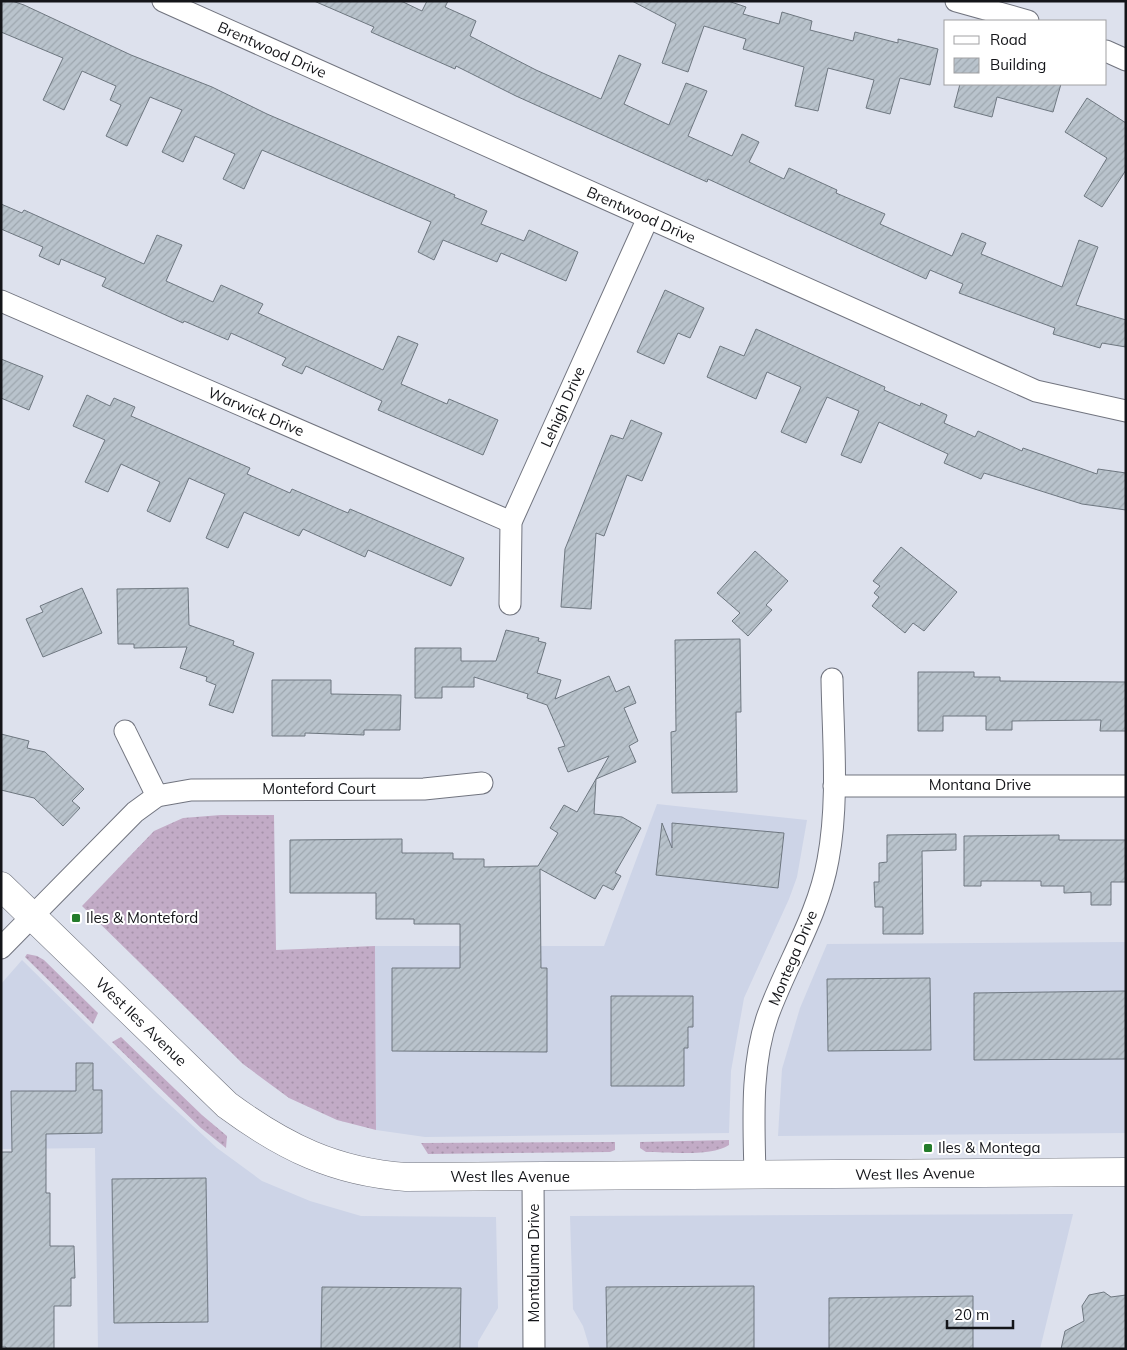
<svg xmlns="http://www.w3.org/2000/svg" width="1127" height="1350" font-family="Mulish,sans-serif">
	<defs>
		<pattern id="grass-dots" width="8" height="8" patternUnits="userSpaceOnUse" patternTransform="scale(1.25)"><rect width="8" height="8" fill="#c2abc6"/><path d="M2 2h.1M6 6h.1" fill="none" stroke="#a692aa" stroke-width="1.8" stroke-linecap="round"/></pattern>
		<pattern id="building-hatch" width="6" height="6" patternUnits="userSpaceOnUse" patternTransform="scale(1.25)"><rect width="6" height="6" fill="#b9c3cc"/><path d="M-1 1l2-2M0 6l6-6M5 7l2-2" fill="none" stroke="#9ea7af"/></pattern>
	</defs>
	<rect width="100%" height="100%" fill="#dde1ed"/>
	<g fill="#cdd4e7">
		<path d="M657 804 807 820 797 877 789 899 744 998 731 1071 729 1133 425 1137 376 1130 375 946H604Z"/>
		<path d="M1126 942V1133L778 1136 782 1069 800 1008 827 944Z"/>
		<path d="M22 960 157 1093 217 1148 262 1181 310 1201 361 1216 496 1217 498 1308 478 1342V1349H98L95 1148 1 1149V984Z"/>
		<path d="M1073 1214 1040 1349H590L583 1326 573 1309 570 1216Z"/>
	</g>
	<g fill="url(#grass-dots)">
		<path d="M221 815H274L276 950 375 946 376 1130 337 1120 289 1098 243 1064 82 906 154 831 183 818Z"/>
		<path d="M27 954 37 956 44 960 98 1013 93 1024 25 957Z"/>
		<path d="M121 1037 202 1115 227 1136 226 1148 201 1128 112 1042Z"/>
		<path d="M729 1140V1145C711 1157 668 1152 646 1152L640 1148V1142Z"/>
		<path d="M615 1142V1150L610 1152 428 1154 421 1143Z"/>
	</g>
	<g fill="url(#building-hatch)" stroke="#6e7780">
		<path d="M1 1H12L24 5 131 55 212 87 267 114 455 195 454 197 487 211 481 224 524 241 529 230 578 252 566 281 501 253 497 262 443 240 434 260 418 252 431 222 262 150 244 189 223 179 235 154 195 136 183 162 162 152 182 110 150 97 127 146 106 136 121 105 110 100 116 86 82 71 64 110 43 100 63 58 1 32Z"/>
		<path d="M314 1H401L422 11 427 1H448L445 7 476 21 470 36 536 70 601 99 619 55 641 64 624 104 669 125 686 83 707 91 688 136 732 156 742 134 759 142 749 162 784 179 789 168 837 190 836 193 885 214 880 224 952 256 962 233 986 243 981 254 1062 287 1079 240 1098 247 1076 305 1126 320V347L1102 343 1100 348 1053 334 1055 328 959 293 963 284 930 270 926 279 708 179 707 182 516 96 456 66 455 69 371 32 374 27Z"/>
		<path d="M632 1H728L746 7 743 14 779 24 782 12 812 21 810 30 853 41 855 32 898 43V39L938 49 930 85 900 78 890 114 866 108 874 80 828 68 818 111 795 106 804 67 743 49 746 39 704 26 688 72 662 63 676 24Z"/>
		<path d="M960 84H1061L1053 112 997 97 992 117 954 107Z"/>
		<path d="M1087 98 1126 123V170L1102 207 1084 196 1107 158 1065 132Z"/>
		<path d="M1 204 22 213 24 210 144 264 157 235 182 245 166 281 213 302 221 285 263 304 258 313 383 370 398 336 418 344 401 384 447 404 449 399 498 420 483 455 378 410 382 401 306 366 302 374 282 365 286 358 231 333 228 340 184 321 183 323 102 286 106 278 61 259 59 265 39 256 43 247 1 229Z"/>
		<path d="M665 290 704 308 690 338 678 333 664 364 637 352Z"/>
		<path d="M756 329 885 387 884 390 920 406 921 403 947 415 944 423 975 437 978 431 1022 451 1023 448 1097 474 1098 469 1126 473V510L1082 504 984 473 981 479 944 463 948 454 879 422 861 463 841 455 859 411 827 397 806 443 781 432 801 387 767 372 756 399 707 377 720 346 744 356Z"/>
		<path d="M1 359 43 376 29 410 1 398Z"/>
		<path d="M87 395 110 406 114 398 135 407 131 416 250 468 247 474 290 493 292 489 348 513 350 509 464 558 451 586 368 550 365 557 303 529 299 536 244 512 228 548 206 538 225 494 189 478 170 522 147 511 160 482 121 464 108 492 85 482 105 440 73 426Z"/>
		<path d="M631 420 662 433 642 481 627 475 604 536 596 533 591 609 561 607 565 549 611 435 623 439Z"/>
		<path d="M901 547 957 592 924 631 913 623 905 633 872 606 879 597 874 593 880 586 873 581Z"/>
		<path d="M755 551 788 581 766 605 772 610 748 636 732 621 740 613 717 593Z"/>
		<path d="M82 588 102 633 43 657 26 619 43 612 40 606Z"/>
		<path d="M188 588 189 625 234 641 233 645 254 653 233 713 209 705 216 685 206 681 207 677 180 668 187 647 134 648V644H118L117 589Z"/>
		<path d="M506 630 539 638 538 641 546 643 537 673 561 680 555 699 609 676 616 692 629 686 636 703 624 708 638 741 629 746 636 762 596 779 609 756 568 772 558 748 565 746 547 705 527 698 528 694 474 677V687H442V698H415V648H461V661H496Z"/>
		<path d="M740 639 741 712H736L737 792 672 793 671 732 676 731 675 640Z"/>
		<path d="M918 672H974V677H1000V681L1126 682V731H1100L1101 720 1012 721V730H986V716H943V731H918Z"/>
		<path d="M272 680H331V694L401 695 400 730H364V735L305 733V736H272Z"/>
		<path d="M1 734 29 741 27 748 45 752 84 789 72 801 80 808 63 826 34 798 1 790Z"/>
		<path d="M596 779 594 814 622 817 641 828 615 873 621 876 613 890 603 885 595 899 540 869 541 968H547V1052L392 1051V968H460V924H414V919H376V893H290V840L402 839V853H453V859H484V867L538 866 558 833 550 828 564 805 577 812Z"/>
		<path d="M662 823 672 848V823L784 833 778 888 656 875Z"/>
		<path d="M956 834V850L922 851 923 934H883V907H875L874 882H879V863L887 862V835Z"/>
		<path d="M1059 835V840H1126V882H1111V905H1091V892L1064 893V886H1041V881H981V886H964V836Z"/>
		<path d="M930 978 931 1050 828 1051 827 979Z"/>
		<path d="M1126 991V1059L974 1060V993Z"/>
		<path d="M611 996H693V1027H688V1048H684V1086H611Z"/>
		<path d="M76 1063H93V1090H102V1133L46 1134V1193H50V1246H74L75 1278H71V1306H54V1349H6V1347H1V1152H12L11 1091H76Z"/>
		<path d="M206 1178 208 1322 114 1323 112 1179Z"/>
		<path d="M754 1286V1349H607L606 1287Z"/>
		<path d="M322 1287 461 1288 460 1349H321Z"/>
		<path d="M1104 1292 1111 1297 1126 1295V1349H1061L1065 1331 1084 1321 1082 1306 1089 1295Z"/>
		<path d="M973 1296V1349H829V1298Z"/>
	</g>
	<g fill="none" stroke-linecap="round" stroke-linejoin="round">
		<g stroke="#71747f" stroke-width="23">
			<g id="street">
				<path d="M163 1 1036 391 1126 411"/>
				<path d="M956 1 1028 21"/>
				<path d="M1106 51 1126 60"/>
				<path d="M1 301 511 522"/>
				<path d="M510 604 511 522 648 218"/>
				<path d="M125 731 157 796"/>
				<path d="M834 786H1126"/>
				<path d="M1 948 135 812 157 796 191 790 424 789 482 783"/>
				<path d="M755 1176C754 1123 750 1066 768 1015 787 963 818 916 828 860 839 801 833 739 832 679"/>
				<path d="M533 1177 534 1349"/>
			</g>
		</g>
		<g stroke="#71747f" stroke-width="29">
			<path id="secondary" d="M1 886 227 1105C284 1147 335 1172 406 1177L1126 1172"/>
		</g>
		<use href="#street" stroke="#fff" stroke-width="21"/>
		<use href="#secondary" stroke="#fff" stroke-width="28"/>
	</g>
	<g fill="#247c2b" stroke="#fff" stroke-width="2">
		<rect x="71" y="913" width="10" height="10" rx="2.5"/>
		<rect x="923" y="1143" width="10" height="10" rx="2.5"/>
	</g>
	<g text-anchor="middle" stroke-width="4" stroke-linejoin="round" paint-order="stroke">
		<g font-size="15" fill="#141519" stroke="#fff">
			<text transform="translate(272 50) rotate(24)" y="5">Brentwood Drive</text>
			<text transform="translate(641 215) rotate(24)" y="5">Brentwood Drive</text>
			<text transform="translate(563 407) rotate(-66)" y="5">Lehigh Drive</text>
			<text transform="translate(256 412) rotate(23)" y="5">Warwick Drive</text>
			<text x="980" y="790">Montana Drive</text>
			<text x="319" y="794">Monteford Court</text>
			<text transform="translate(793 958) rotate(-67)" y="5">Montega Drive</text>
			<text transform="translate(141 1022) rotate(44)" y="5">West Iles Avenue</text>
			<text transform="translate(915 1174) rotate(-1)" y="5">West Iles Avenue</text>
			<text x="510" y="1182">West Iles Avenue</text>
			<text transform="translate(534 1263) rotate(-90)" y="5">Montaluma Drive</text>
		</g>
		<g font-size="15" fill="#141519" stroke="#fff" text-anchor="start">
			<text x="86" y="923">Iles &amp; Monteford</text>
			<text x="938" y="1153">Iles &amp; Montega</text>
		</g>
	</g>
	<rect width="1127" height="1350" fill="none" stroke="#141519" stroke-width="5"/>
	<rect x="944" y="20" width="162" height="65" fill="#ffffff" stroke="#a1a1a3"/>
	<rect x="954" y="36" width="25" height="8" fill="#ffffff" stroke="#a1a1a3"/>
	<text x="990" y="45" font-size="15" fill="#141519">Road</text>
	<rect x="954" y="58" width="25" height="15" fill="url(#building-hatch)" stroke="#a1a1a3"/>
	<text x="990" y="70" font-size="15" fill="#141519">Building</text>
	<path d="M947 1320v8h66v-8" fill="none" stroke="#141519" stroke-width="2.5"/>
	<text x="954" y="1320" font-size="15" fill="#141519" stroke="#ffffff" stroke-width="4" paint-order="stroke">20 m</text>
</svg>
